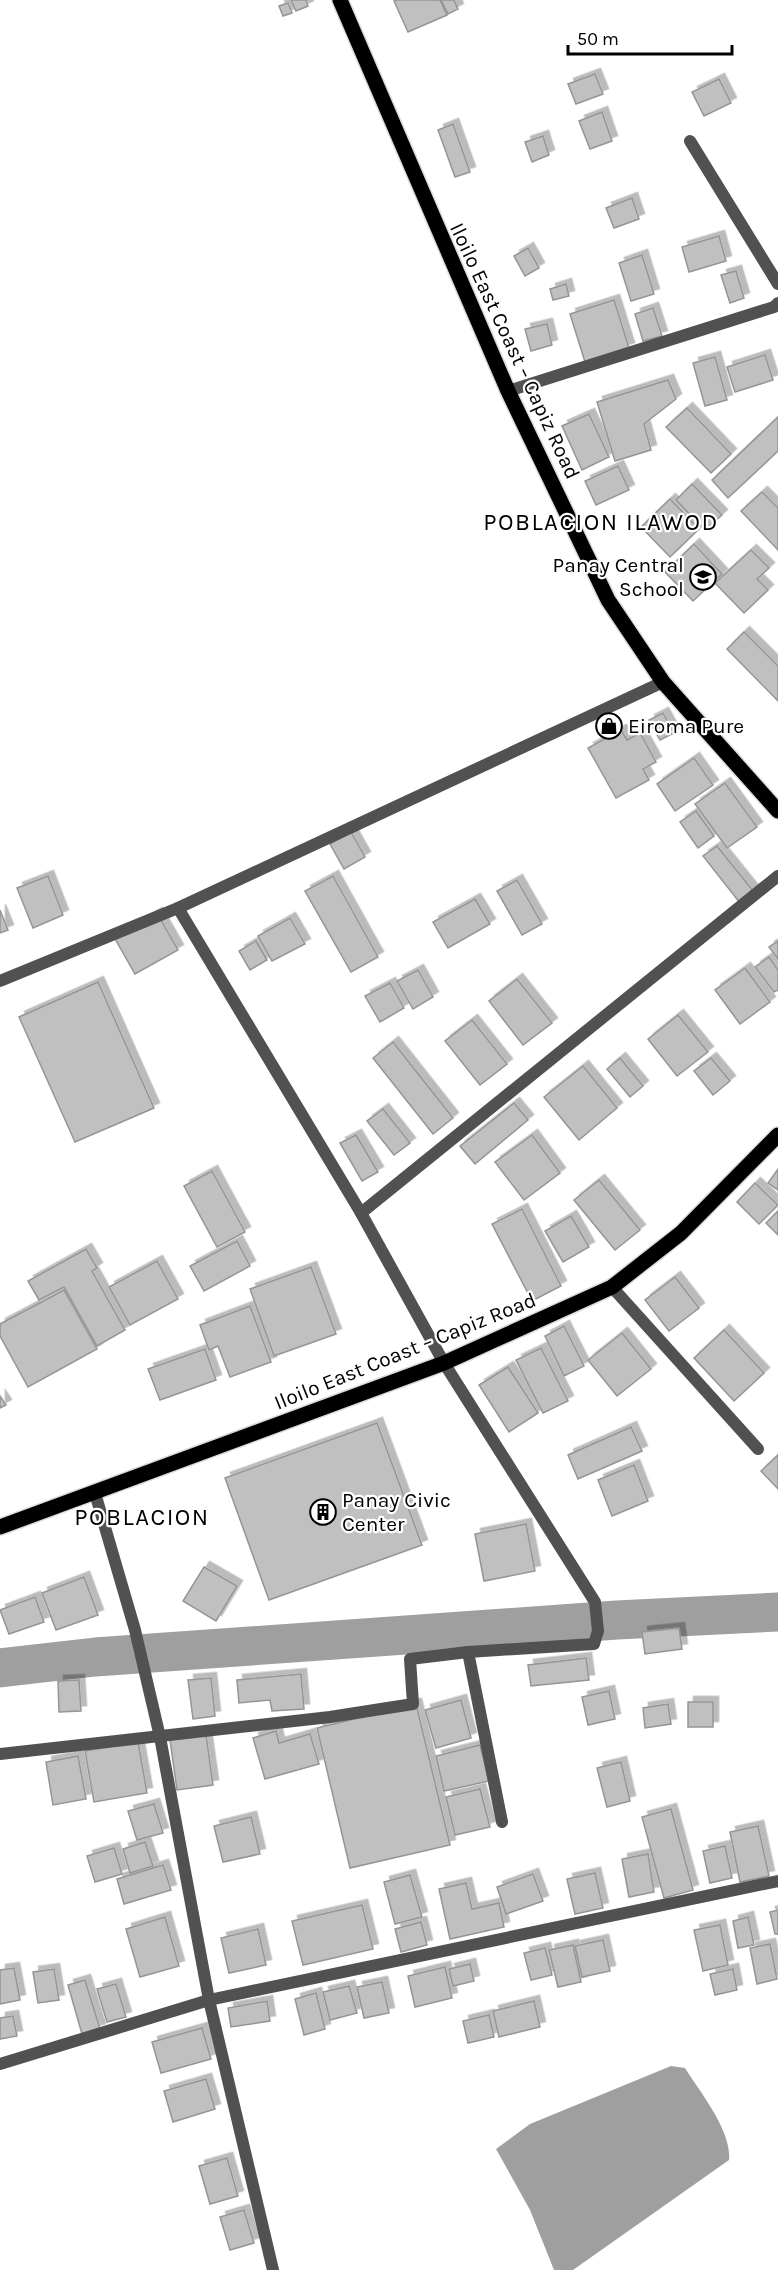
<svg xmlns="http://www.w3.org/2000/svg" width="778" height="2270" font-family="Karla,sans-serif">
	<defs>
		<filter id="shadow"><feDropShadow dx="5.5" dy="-5.5" stdDeviation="0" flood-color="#0004"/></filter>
	</defs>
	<rect width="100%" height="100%" fill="#fff"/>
	<path fill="#9f9f9f" d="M671 2066 685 2068C700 2092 732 2131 729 2160L573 2270H554L530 2210 496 2149 530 2124Z"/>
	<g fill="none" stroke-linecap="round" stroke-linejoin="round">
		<path stroke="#9f9f9f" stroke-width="39" d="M0 1668 95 1657 617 1620 778 1612"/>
	</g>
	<g fill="#c0c0c0" stroke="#959595" stroke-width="1.5" filter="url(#shadow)">
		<path d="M291 0H306L308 6 296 11Z"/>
		<path d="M397 0H440L447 15 408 32 394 1Z"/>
		<path d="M441 0H454L458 9 448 14Z"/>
		<path d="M288 3 292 13 283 16 279 6Z"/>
		<path d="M595 74 603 94 576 104 568 84Z"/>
		<path d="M719 79 731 103 704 116 692 92Z"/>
		<path d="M602 112 612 141 590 149 579 121Z"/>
		<path d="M453 124 470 172 455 177 438 130Z"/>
		<path d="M543 136 549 155 532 162 525 142Z"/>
		<path d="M632 198 639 219 614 228 606 208Z"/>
		<path d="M719 236 726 261 689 272 682 247Z"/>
		<path d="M528 248 539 268 525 276 514 256Z"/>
		<path d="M642 255 654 294 631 301 619 263Z"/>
		<path d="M736 271 744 298 730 303 721 275Z"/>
		<path d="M566 284 569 296 553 300 550 289Z"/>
		<path d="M614 300 629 348 585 362 570 314Z"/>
		<path d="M653 308 662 336 643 341 635 314Z"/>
		<path d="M547 324 552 345 531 351 525 329Z"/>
		<path d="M765 355 773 380 735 392 727 367Z"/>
		<path d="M715 357 727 400 705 406 693 363Z"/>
		<path d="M668 380 676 399 644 424 651 450 615 461 597 402Z"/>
		<path d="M687 408 731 454 711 473 666 427Z"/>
		<path d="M589 414 609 457 582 470 562 426Z"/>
		<path d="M778 417V451L728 498 712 480Z"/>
		<path d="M618 466 629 490 596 505 585 481Z"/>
		<path d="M692 484 722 515 705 530 676 500Z"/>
		<path d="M762 492 778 508V550L741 511Z"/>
		<path d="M670 499 699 529 670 557 641 527Z"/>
		<path d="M694 544 722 574 693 601 665 572Z"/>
		<path d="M751 550 769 568 757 579 768 590 744 613 715 583Z"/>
		<path d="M744 632 778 666V701L727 649Z"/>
		<path d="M663 713 674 733 660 740 649 720Z"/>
		<path d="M621 730 627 740 640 733 656 762 643 769 649 780 616 798 588 748Z"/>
		<path d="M694 758 713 785 675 811 657 784Z"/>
		<path d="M725 783 757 827 727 848 695 804Z"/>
		<path d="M696 811 714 836 698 848 680 822Z"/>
		<path d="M351 832 365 857 344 869 330 844Z"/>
		<path d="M717 846 754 892 740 903 703 856Z"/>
		<path d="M48 876 63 915 33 928 17 888Z"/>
		<path d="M333 876 378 957 351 972 305 891Z"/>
		<path d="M517 880 542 924 522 935 497 891Z"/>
		<path d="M475 899 490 924 448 948 433 922Z"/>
		<path d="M0 910 8 930 0 933Z"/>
		<path d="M157 913 178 950 135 974 114 937Z"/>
		<path d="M290 918 305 944 272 961 258 936Z"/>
		<path d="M256 941 267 960 250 970 239 951Z"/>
		<path d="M778 941V959L769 947Z"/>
		<path d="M769 957 778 970V990L774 992 755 967Z"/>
		<path d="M745 968 770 1002 740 1024 715 990Z"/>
		<path d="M418 970 433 997 413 1009 397 981Z"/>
		<path d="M517 979 552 1023 523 1045 489 1001Z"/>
		<path d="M98 982 154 1108 75 1142 19 1017Z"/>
		<path d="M390 983 404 1008 380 1022 365 996Z"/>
		<path d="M678 1015 708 1052 677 1076 648 1039Z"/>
		<path d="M472 1020 507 1064 480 1085 445 1041Z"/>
		<path d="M393 1042 453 1118 433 1134 373 1058Z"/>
		<path d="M620 1058 643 1086 630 1097 607 1069Z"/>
		<path d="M711 1058 730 1081 713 1095 694 1071Z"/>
		<path d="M583 1066 617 1108 579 1140 544 1097Z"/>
		<path d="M514 1103 528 1120 475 1164 460 1146Z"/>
		<path d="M383 1109 410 1143 394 1155 367 1121Z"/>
		<path d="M356 1135 378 1172 362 1181 340 1143Z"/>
		<path d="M532 1135 560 1173 524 1200 495 1162Z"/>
		<path d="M778 1169V1190L768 1183Z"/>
		<path d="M212 1171 245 1232 217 1247 184 1186Z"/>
		<path d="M599 1180 640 1230 615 1250 574 1200Z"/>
		<path d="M755 1183 778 1205 759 1224 737 1202Z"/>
		<path d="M522 1209 561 1286 532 1301 492 1224Z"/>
		<path d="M778 1211V1235L766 1223Z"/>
		<path d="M571 1216 589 1247 563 1262 545 1231Z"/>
		<path d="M237 1241 250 1266 204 1291 190 1266Z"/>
		<path d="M86 1249 97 1268 92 1271 125 1330 97 1346 64 1287 39 1300 28 1281Z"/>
		<path d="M157 1261 178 1299 130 1325 109 1287Z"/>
		<path d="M311 1267 336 1334 274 1356 250 1289Z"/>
		<path d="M675 1277 699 1308 669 1331 645 1300Z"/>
		<path d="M64 1290 97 1349 28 1387 0 1336V1324Z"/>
		<path d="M250 1306 271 1362 230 1377 218 1346 209 1350 200 1325Z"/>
		<path d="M564 1326 584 1366 564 1376 545 1336Z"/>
		<path d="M724 1330 764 1373 734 1401 694 1358Z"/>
		<path d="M622 1333 651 1369 617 1396 588 1360Z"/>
		<path d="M541 1348 568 1401 543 1413 516 1360Z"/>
		<path d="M205 1349 216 1380 160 1400 148 1369Z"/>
		<path d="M508 1367 538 1413 509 1432 479 1385Z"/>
		<path d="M0 1396 6 1405 0 1408Z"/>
		<path d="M377 1423 422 1545 269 1600 225 1478Z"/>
		<path d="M631 1427 642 1451 578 1479 568 1455Z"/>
		<path d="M778 1455V1489L761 1471Z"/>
		<path d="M634 1465 648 1501 612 1516 598 1480Z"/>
		<path d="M526 1524 535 1571 484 1581 475 1534Z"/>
		<path d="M204 1567 237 1586 216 1621 183 1601Z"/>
		<path d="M84 1577 98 1615 56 1630 42 1593Z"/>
		<path d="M35 1597 44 1622 9 1634 0 1610Z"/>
		<path d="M679 1628 682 1649 645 1654 642 1632Z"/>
		<path d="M586 1658 589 1680 531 1686 528 1665Z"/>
		<path d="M301 1674 304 1709 272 1711 270 1700 239 1703 237 1680Z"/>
		<path d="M211 1678 215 1716 193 1719 188 1680Z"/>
		<path d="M79 1680 81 1711 59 1712 58 1681Z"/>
		<path d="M609 1691 615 1719 588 1725 582 1697Z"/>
		<path d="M461 1700 471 1738 436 1748 425 1710Z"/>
		<rect x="688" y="1702" width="25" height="25"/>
		<path d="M416 1704 450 1845 350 1868 317 1728Z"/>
		<path d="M668 1704 671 1724 645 1728 643 1708Z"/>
		<path d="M276 1731 279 1743 310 1734 319 1764 265 1779 253 1738Z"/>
		<path d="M206 1735 213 1785 177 1790 170 1740Z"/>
		<path d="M138 1742 147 1793 94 1802 85 1751Z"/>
		<path d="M480 1745 489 1781 444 1791 436 1756Z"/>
		<path d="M78 1756 86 1799 53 1805 46 1762Z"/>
		<path d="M621 1762 630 1801 607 1807 597 1768Z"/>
		<path d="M480 1789 490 1827 455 1835 446 1797Z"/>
		<path d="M154 1804 163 1833 137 1840 128 1811Z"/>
		<path d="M671 1809 693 1890 664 1898 642 1817Z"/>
		<path d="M251 1817 260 1854 223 1862 214 1826Z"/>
		<path d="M758 1826 769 1876 740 1882 730 1832Z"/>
		<path d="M145 1842 153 1866 130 1873 123 1849Z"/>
		<path d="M725 1846 732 1878 710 1883 703 1851Z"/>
		<path d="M114 1848 122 1874 95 1882 87 1856Z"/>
		<path d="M648 1854 654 1892 629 1897 622 1859Z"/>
		<path d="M163 1865 171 1890 124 1904 117 1879Z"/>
		<path d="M595 1873 603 1908 575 1914 567 1879Z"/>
		<path d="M533 1874 543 1901 506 1914 497 1887Z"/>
		<path d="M410 1875 422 1917 395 1924 384 1882Z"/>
		<path d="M466 1883 472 1909 499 1903 504 1927 450 1939 439 1889Z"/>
		<path d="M362 1905 373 1949 303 1965 292 1921Z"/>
		<path d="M778 1910V1934H775L770 1912Z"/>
		<path d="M165 1917 179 1966 140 1977 126 1929Z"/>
		<path d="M748 1917 754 1945 738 1948 733 1921Z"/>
		<path d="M421 1922 427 1945 401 1952 395 1929Z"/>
		<path d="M720 1925 728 1965 703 1971 694 1930Z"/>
		<path d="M258 1929 266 1965 229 1973 221 1938Z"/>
		<path d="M603 1940 610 1971 582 1977 575 1946Z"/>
		<path d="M770 1944 777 1979 757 1984 750 1948Z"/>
		<path d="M573 1945 581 1982 558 1987 549 1950Z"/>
		<path d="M545 1948 552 1975 531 1980 524 1953Z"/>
		<path d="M470 1964 474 1981 453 1986 449 1969Z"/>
		<path d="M445 1967 452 1998 415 2007 408 1976Z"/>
		<path d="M14 1968 20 2000 0 2004V1970Z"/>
		<path d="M54 1969 59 2000 38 2003 33 1972Z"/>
		<path d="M733 1969 737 1990 715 1995 710 1974Z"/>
		<path d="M85 1980 100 2029 82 2034 68 1985Z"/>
		<path d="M382 1982 389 2013 364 2018 357 1987Z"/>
		<path d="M116 1984 126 2017 107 2022 97 1989Z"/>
		<path d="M349 1986 357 2013 330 2020 323 1992Z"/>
		<path d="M316 1993 325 2029 304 2035 295 1999Z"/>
		<path d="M267 2001 270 2021 231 2027 228 2008Z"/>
		<path d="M534 2001 540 2027 499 2037 493 2011Z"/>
		<path d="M489 2015 494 2037 468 2043 463 2021Z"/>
		<path d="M13 2016 17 2036 0 2039V2018Z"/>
		<path d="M202 2028 211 2059 161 2073 152 2042Z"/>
		<path d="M206 2079 215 2109 173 2122 164 2091Z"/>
		<path d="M227 2158 238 2196 210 2204 199 2166Z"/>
		<path d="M244 2210 254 2243 230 2250 220 2217Z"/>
	</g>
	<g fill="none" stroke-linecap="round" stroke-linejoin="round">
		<g stroke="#dbdbdb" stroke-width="18">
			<g id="primary">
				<path d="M340 0 508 391 608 600 663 682 778 811"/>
				<path d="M0 1527 444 1363 612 1287 681 1233 778 1135"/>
			</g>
		</g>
		<g stroke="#515151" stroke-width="12">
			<path d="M690 141 778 284"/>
			<path d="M508 391 774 307 778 303"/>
			<path d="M361 1213 778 876"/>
			<path d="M612 1287 758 1449"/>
			<path d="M468 1652 502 1822"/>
			<path d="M0 1754 330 1717 413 1704 410 1659 468 1652 594 1644 598 1631 595 1602 444 1363 361 1213 178 908"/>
		</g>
		<g stroke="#515151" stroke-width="12">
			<path d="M0 981 178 908 663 682"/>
			<path d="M95 1493 135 1630 160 1737 209 2000 273 2270"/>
			<path d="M0 2064 209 2000 778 1881"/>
		</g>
		<use href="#primary" stroke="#000" stroke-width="15"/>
	</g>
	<defs>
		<g id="school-ring" transform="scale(1.35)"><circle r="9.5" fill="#fff" stroke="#000" stroke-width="1.5"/><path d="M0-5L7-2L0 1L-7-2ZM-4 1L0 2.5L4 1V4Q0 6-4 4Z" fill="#000"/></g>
		<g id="shop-ring" transform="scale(1.35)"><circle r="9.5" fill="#fff" stroke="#000" stroke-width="1.5"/><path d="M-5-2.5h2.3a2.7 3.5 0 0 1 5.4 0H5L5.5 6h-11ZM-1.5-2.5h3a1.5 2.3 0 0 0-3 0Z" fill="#000"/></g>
		<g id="building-ring" transform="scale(1.35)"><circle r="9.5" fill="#fff" stroke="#000" stroke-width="1.5"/><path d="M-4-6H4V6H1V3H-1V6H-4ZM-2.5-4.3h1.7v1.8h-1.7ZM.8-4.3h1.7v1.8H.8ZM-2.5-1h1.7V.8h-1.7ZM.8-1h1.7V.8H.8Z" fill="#000"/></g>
	</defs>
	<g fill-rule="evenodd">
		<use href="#school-ring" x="703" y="577"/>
		<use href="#shop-ring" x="609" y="726"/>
		<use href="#building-ring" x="323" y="1512"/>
	</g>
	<g text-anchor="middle" stroke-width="4.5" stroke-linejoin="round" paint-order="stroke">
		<g font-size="21" fill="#000" stroke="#fff">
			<text transform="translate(515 351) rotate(65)" y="7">Iloilo East Coast – Capiz Road</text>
			<text transform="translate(405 1351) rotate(-22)" y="7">Iloilo East Coast – Capiz Road</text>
		</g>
		<g font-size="21" fill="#000" stroke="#fff" text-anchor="start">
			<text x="684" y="572" text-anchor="end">Panay Central<tspan x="684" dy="24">School</tspan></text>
			<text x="628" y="733">Eiroma Pure</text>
			<text x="342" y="1507">Panay Civic<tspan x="342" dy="24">Center</tspan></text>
		</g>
		<g font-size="24" letter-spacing="1.5" fill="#000" stroke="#fff">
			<text x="601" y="530">POBLACION ILAWOD</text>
			<text x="142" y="1525">POBLACION</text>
		</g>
	</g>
	<path d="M568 45v9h164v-9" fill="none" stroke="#000000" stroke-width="3"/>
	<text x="577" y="45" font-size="18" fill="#000000" stroke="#ffffff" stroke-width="4.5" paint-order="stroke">50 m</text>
</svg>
